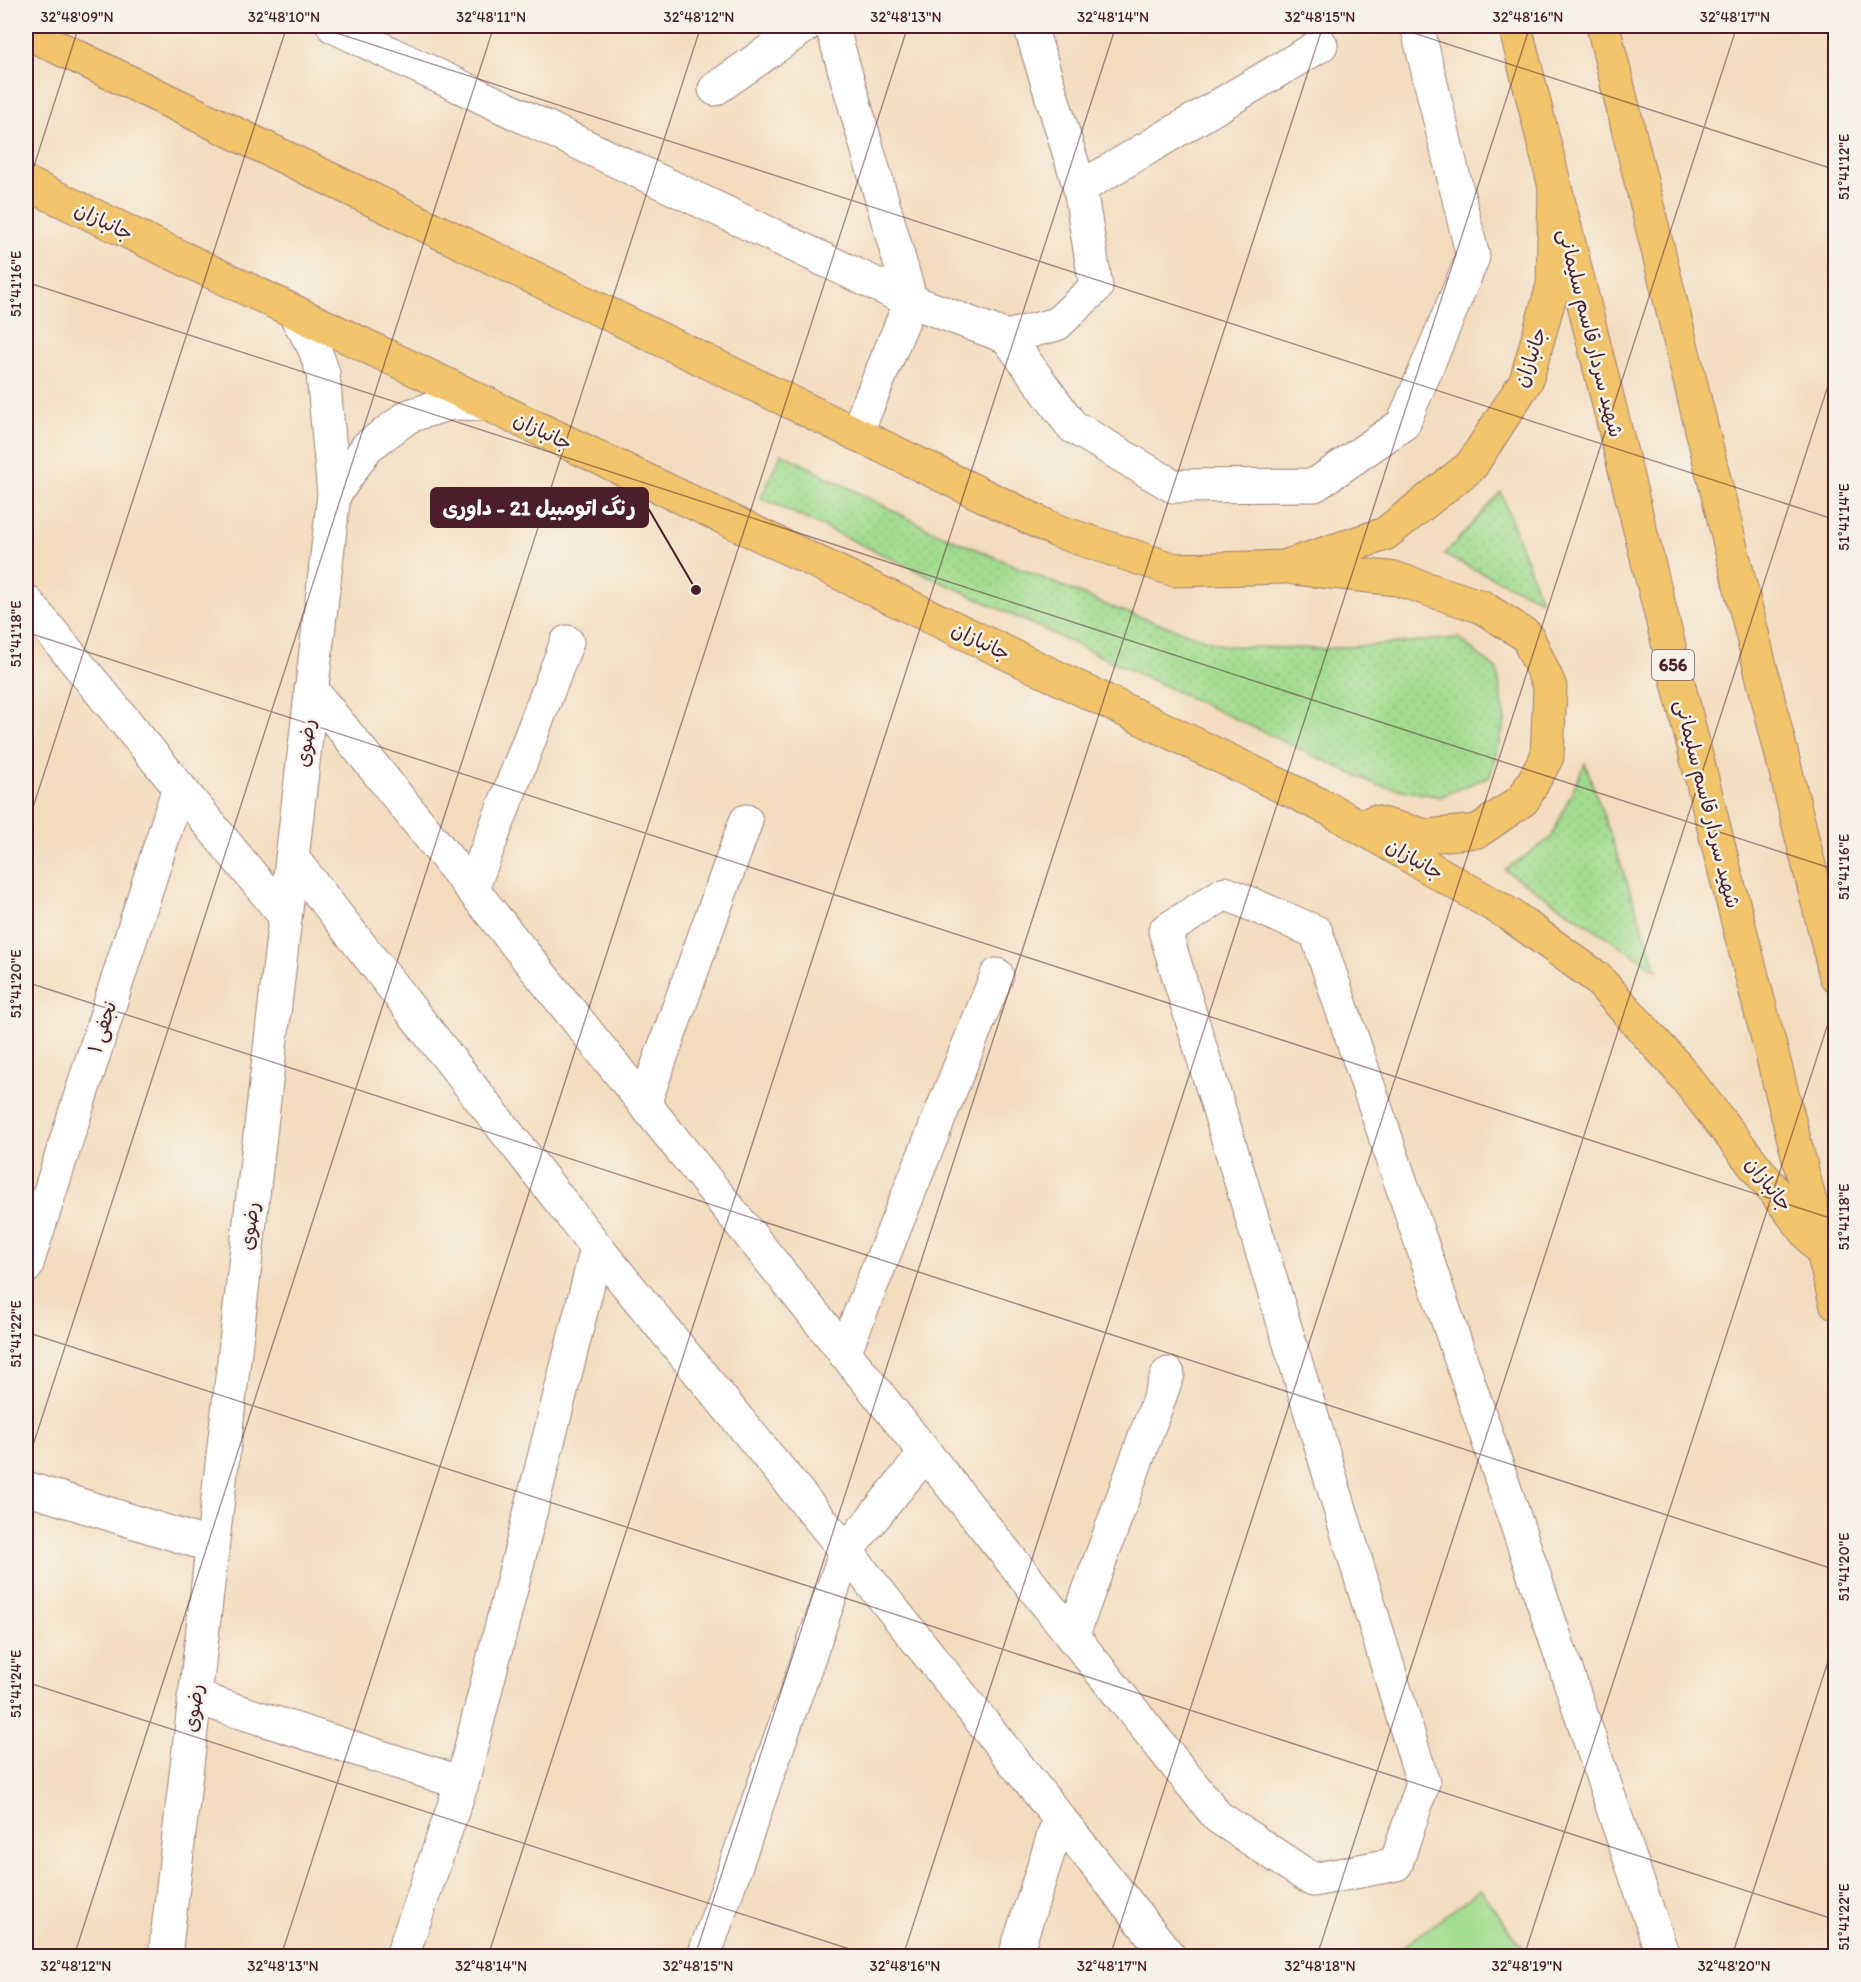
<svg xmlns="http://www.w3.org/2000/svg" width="1861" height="1982" font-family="Itim,'Playpen Sans Arabic',sans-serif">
	<defs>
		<pattern id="grass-dots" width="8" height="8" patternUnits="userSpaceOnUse" patternTransform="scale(1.5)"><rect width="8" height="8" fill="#a2dc8f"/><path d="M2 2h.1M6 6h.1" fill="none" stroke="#8dbc7c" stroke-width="1.8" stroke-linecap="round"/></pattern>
	</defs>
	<rect width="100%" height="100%" fill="#f7f3e8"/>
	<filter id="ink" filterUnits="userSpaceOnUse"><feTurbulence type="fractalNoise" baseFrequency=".0167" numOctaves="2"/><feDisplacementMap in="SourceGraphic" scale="12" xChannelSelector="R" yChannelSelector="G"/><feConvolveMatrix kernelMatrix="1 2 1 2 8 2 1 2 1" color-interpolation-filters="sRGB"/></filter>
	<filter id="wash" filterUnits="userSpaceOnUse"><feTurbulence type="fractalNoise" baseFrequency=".008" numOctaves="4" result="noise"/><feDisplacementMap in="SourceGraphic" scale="24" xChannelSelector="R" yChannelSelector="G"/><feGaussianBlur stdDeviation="1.35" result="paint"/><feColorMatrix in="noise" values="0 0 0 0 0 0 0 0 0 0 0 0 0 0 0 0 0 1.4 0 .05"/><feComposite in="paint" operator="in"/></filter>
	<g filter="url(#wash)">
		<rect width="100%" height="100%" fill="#f3dcbe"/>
		<g fill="url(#grass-dots)" stroke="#767e5d" stroke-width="1.5">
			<path d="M781 453 929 529 1111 607 1225 646 1323 649 1459 638 1497 670 1505 721 1490 776 1440 797 1377 785 761 498Z"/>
			<path d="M1501 492 1541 600 1444 555Z"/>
			<path d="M1585 763 1658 971 1505 870 1551 838Z"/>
		</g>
		<path fill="#a2dc8f" stroke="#767e5d" stroke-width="1.5" d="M1480 1890 1529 1956H1391Z"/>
	</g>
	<g filter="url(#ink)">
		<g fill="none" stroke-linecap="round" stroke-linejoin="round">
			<g stroke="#9e7e74" stroke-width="35">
				<g id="minor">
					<path d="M333 26 911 301 856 434"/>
					<path d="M832 26 911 301 1007 337 1057 324 1096 287 1080 188 1030 26"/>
					<path d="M715 89 805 26"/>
					<path d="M1080 188 1321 45"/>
					<path d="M1007 337 1072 426 1173 486 1315 485 1403 424 1473 257 1417 26"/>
					<path d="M334 495 367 447 409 416 451 403 488 404"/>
					<path d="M26 601 285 916"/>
					<path d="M311 689 1218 1817 1313 1880 1396 1864 1423 1783 1165 931 1225 893 1316 932 1663 1956"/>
					<path d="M292 858 597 1248 846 1551 1169 1956"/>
					<path d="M472 889 567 642"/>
					<path d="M644 1104 746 821"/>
					<path d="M26 1267 179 787"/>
					<path d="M844 1353 997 975"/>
					<path d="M26 1488 212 1546"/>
					<path d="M1072 1637 1168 1374"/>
					<path d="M194 1697 462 1783"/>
					<path d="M165 1956 334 495 323 373 314 347 294 312"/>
					<path d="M402 1956 462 1783 597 1248"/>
					<path d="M704 1956 846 1551 925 1454"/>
					<path d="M1015 1956 1059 1819"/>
				</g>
			</g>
			<g stroke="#9e7e74" stroke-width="35">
				<g id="major">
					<path d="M1515 26 1721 856 1836 1303"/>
					<path d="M1603 26 1836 976"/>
					<path d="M26 32 1057 531 1175 570 1284 567 1385 534 1471 466 1526 381 1553 285 1555 188"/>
					<path d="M26 183 1019 659 1331 810 1512 916 1596 977 1678 1068 1823 1253"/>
					<path d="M1294 568 1397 579 1482 607 1527 636 1550 687 1547 757 1523 800 1478 831 1427 836 1373 822"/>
				</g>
			</g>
			<use href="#minor" stroke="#fff" stroke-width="33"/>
			<use href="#major" stroke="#f1c36a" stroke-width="33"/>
		</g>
	</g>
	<path fill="none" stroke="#4a1f2b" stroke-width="1.5" stroke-opacity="0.45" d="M315 26 1836 520M1392 26 1836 170M26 191 79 26M26 282 1836 870M26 632 1836 1220M26 829 287 26M26 982 1836 1570M26 1332 1836 1920M26 1467 494 26M26 1682 871 1956M74 1956 701 26M281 1956 908 26M488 1956 1116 26M695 1956 1323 26M903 1956 1530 26M1110 1956 1737 26M1317 1956 1836 361M1524 1956 1836 999M1732 1956 1836 1637"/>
	<g text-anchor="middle" stroke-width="5" stroke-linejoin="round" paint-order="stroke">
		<rect fill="#f7f3e8" stroke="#7e5f64" stroke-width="1.5" x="1652" y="650" width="42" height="30" rx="4.5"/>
		<g font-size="18" font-weight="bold" fill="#4a1f2b">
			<text x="1673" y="671">656</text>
		</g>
		<g font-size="20" fill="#4a1f2b" stroke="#f7f3e8">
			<text transform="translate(104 221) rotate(26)" y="7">جانبازان</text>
			<text transform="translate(1591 333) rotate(76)" y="7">شهید سردار قاسم سلیمانی</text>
			<text transform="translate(1530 357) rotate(-71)" y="7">جانبازان</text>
			<text transform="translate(543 431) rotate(26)" y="7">جانبازان</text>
			<text transform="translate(981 641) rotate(26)" y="7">جانبازان</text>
			<text transform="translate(305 743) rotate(-83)" y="7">رضوی</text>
			<text transform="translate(1708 804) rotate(76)" y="7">شهید سردار قاسم سلیمانی</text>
			<text transform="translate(1415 859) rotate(30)" y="7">جانبازان</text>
			<text transform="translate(102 1027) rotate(-72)" y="7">نجفی ۱</text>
			<text transform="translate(1769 1184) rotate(52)" y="7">جانبازان</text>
			<text transform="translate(249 1226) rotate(-83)" y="7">رضوی</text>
			<text transform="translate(193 1708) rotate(-83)" y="7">رضوی</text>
		</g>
	</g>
	<path fill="none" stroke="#4a1f2b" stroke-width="2" d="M696 590L648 508"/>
	<circle fill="#4a1f2b" stroke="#f7f3e8" stroke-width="2" cx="696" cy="590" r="6"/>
	<rect fill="#4a1f2b" stroke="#4a1f2b" stroke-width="2" x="431" y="488" width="217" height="39" rx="6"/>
	<g font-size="21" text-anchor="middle" font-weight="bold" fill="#fff">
		<text x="539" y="515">رنگ اتومبیل 21 - داوری</text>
	</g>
	<rect width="1861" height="1982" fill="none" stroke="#f7f3e8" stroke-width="66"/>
	<rect x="33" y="33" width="1795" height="1916" fill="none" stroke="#4a1f2b" stroke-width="2"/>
	<g font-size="15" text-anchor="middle" fill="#4a1f2b">
		<text x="77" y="22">32°48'09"N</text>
		<text x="284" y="22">32°48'10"N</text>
		<text x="491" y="22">32°48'11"N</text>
		<text x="699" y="22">32°48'12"N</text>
		<text x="906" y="22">32°48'13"N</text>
		<text x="1113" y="22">32°48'14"N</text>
		<text x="1320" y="22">32°48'15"N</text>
		<text x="1528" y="22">32°48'16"N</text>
		<text x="1735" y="22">32°48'17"N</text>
		<text transform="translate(1844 167) rotate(-90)" y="5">51°41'12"E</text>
		<text transform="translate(16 284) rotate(-90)" y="5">51°41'16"E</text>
		<text transform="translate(1844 517) rotate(-90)" y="5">51°41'14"E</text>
		<text transform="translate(16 634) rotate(-90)" y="5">51°41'18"E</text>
		<text transform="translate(1844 867) rotate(-90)" y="5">51°41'16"E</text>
		<text transform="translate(16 984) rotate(-90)" y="5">51°41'20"E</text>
		<text transform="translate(1844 1217) rotate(-90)" y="5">51°41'18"E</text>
		<text transform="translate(16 1334) rotate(-90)" y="5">51°41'22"E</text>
		<text transform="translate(1844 1567) rotate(-90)" y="5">51°41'20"E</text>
		<text transform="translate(16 1684) rotate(-90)" y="5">51°41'24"E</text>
		<text transform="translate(1844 1917) rotate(-90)" y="5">51°41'22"E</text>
		<text x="76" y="1971">32°48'12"N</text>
		<text x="283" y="1971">32°48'13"N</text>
		<text x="491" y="1971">32°48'14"N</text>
		<text x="698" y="1971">32°48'15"N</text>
		<text x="905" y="1971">32°48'16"N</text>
		<text x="1112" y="1971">32°48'17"N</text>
		<text x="1320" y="1971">32°48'18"N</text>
		<text x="1527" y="1971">32°48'19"N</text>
		<text x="1734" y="1971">32°48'20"N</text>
	</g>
</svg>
